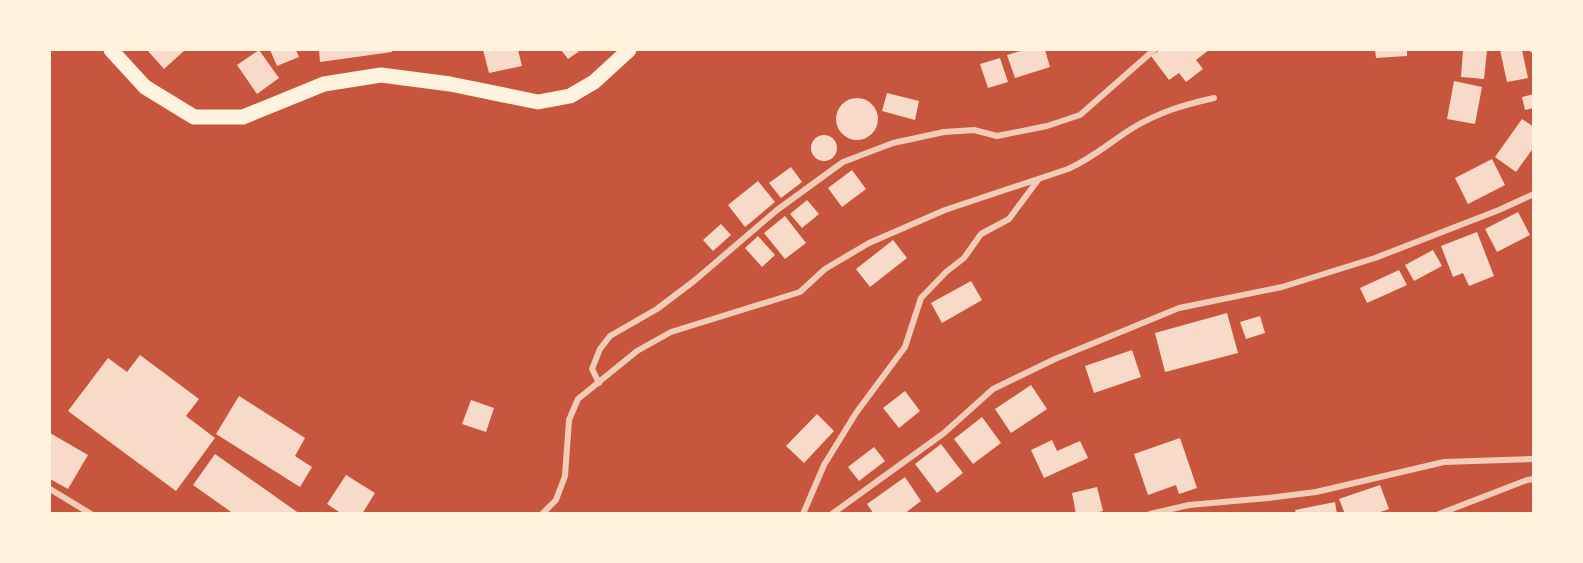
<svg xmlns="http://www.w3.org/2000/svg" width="1583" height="563" font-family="'Public Sans',sans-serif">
	<rect width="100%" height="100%" fill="#c8553d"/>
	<g fill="#f7dbc8">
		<path d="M147 50H185L164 69Z"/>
		<path d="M259 50 279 78 257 94 237 65Z"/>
		<path d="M270 50H296L299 57 277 66Z"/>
		<path d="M319 50H392V52L320 62Z"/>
		<path d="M483 50H518L522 66 489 73Z"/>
		<path d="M561 50H581L568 59Z"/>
		<path d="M1024 50H1045L1050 67 1015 78 1007 55Z"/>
		<path d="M1160 50H1209L1196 60 1203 69 1186 82 1179 73 1169 80 1151 56Z"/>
		<path d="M1375 50H1407V56L1376 58Z"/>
		<path d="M1463 50H1487L1484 79 1461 77Z"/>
		<path d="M1500 50H1522L1528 78 1507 82Z"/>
		<path d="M1000 58 1008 82 988 88 980 64Z"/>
		<path d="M1454 81 1482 87 1475 124 1447 119Z"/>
		<path d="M887 93 919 101 915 120 882 111Z"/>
		<path d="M1534 94V108L1525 110 1522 97Z"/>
		<circle cx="857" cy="119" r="21"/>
		<path d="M1522 119 1534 127V147L1516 172 1495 157Z"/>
		<circle cx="824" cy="148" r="13"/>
		<path d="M1492 159 1505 185 1468 204 1455 178Z"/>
		<path d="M791 167 802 182 781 198 769 183Z"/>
		<path d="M852 170 866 189 842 207 828 188Z"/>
		<path d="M758 181 775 202 745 227 728 205Z"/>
		<path d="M807 200 819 214 802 228 790 214Z"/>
		<path d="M1518 212 1530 235 1497 252 1485 229Z"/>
		<path d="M785 216 806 243 785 259 764 233Z"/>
		<path d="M721 224 731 235 713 251 703 240Z"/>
		<path d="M1477 232 1494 276 1469 286 1463 273 1453 277 1441 246Z"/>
		<path d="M758 236 775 255 762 267 745 248Z"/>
		<path d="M893 240 907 258 870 287 856 269Z"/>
		<path d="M1433 250 1442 266 1414 281 1405 265Z"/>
		<path d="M1399 270 1407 285 1367 303 1360 288Z"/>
		<path d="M971 281 982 300 942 323 931 303Z"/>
		<path d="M1227 313 1238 353 1165 372 1155 333Z"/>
		<path d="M1260 316 1265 333 1246 339 1240 322Z"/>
		<path d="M1132 350 1141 377 1094 393 1085 366Z"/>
		<path d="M140 355 199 399 186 416 215 438 176 491 68 411 108 358 127 372Z"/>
		<path d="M1031 385 1047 409 1011 433 995 409Z"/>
		<path d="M905 391 920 411 899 428 883 408Z"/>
		<path d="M239 396 305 438 295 456 312 467 300 487 216 434Z"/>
		<path d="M471 400 494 408 486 432 462 424Z"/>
		<path d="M817 414 834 431 804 463 786 446Z"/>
		<path d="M982 417 1001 443 973 464 954 439Z"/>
		<path d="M50 433 88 455 68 489 50 479Z"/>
		<path d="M1180 438 1197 488 1179 494 1176 485 1148 495 1134 454Z"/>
		<path d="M1052 440 1057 451 1080 441 1088 458 1044 478 1031 450Z"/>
		<path d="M941 444 963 473 937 493 915 464Z"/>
		<path d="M874 447 885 461 859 481 848 467Z"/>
		<path d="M215 454 300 514H234L193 485Z"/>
		<path d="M346 475 375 493 362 514H342L327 504Z"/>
		<path d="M905 477 921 501 904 514H874L867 504Z"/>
		<path d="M1380 485 1389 509 1375 514H1345L1339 499Z"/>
		<path d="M1097 487 1103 511 1090 514H1076L1072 493Z"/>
		<path d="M1335 502 1337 514H1296L1295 510Z"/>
	</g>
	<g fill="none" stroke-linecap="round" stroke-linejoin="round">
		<g stroke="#f1ccb7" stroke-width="6">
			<path d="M1533 50H1534"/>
			<path d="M599 383 592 369 600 349 610 336 657 309 694 281 777 210 843 162 893 143 944 132 974 130 997 136 1047 126 1080 115 1154 50"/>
			<path d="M50 489 91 514"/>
			<path d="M542 514 556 500 565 476 569 420 578 399 637 351 671 332 800 292 825 269 869 243 945 210 1068 169C1093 158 1109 143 1131 129 1159 112 1183 105 1214 98"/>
			<path d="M803 514 824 465 856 413 905 347 921 298 946 272 964 258 981 234 1009 219 1038 180"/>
			<path d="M832 514 944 433 993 389 1055 359 1179 308 1282 287 1375 258 1499 210 1534 194"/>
			<path d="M1150 514 1189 505 1268 498 1316 492 1444 462 1534 459"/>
			<path d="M1439 514 1527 480 1534 479"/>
		</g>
		<path stroke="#fff3e0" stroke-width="15" d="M111 50 145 87 194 117H243L324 84 381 75 450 84 538 102 570 96 594 82 629 50"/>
	</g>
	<rect width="1583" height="563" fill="none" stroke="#fff3e0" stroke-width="102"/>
</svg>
